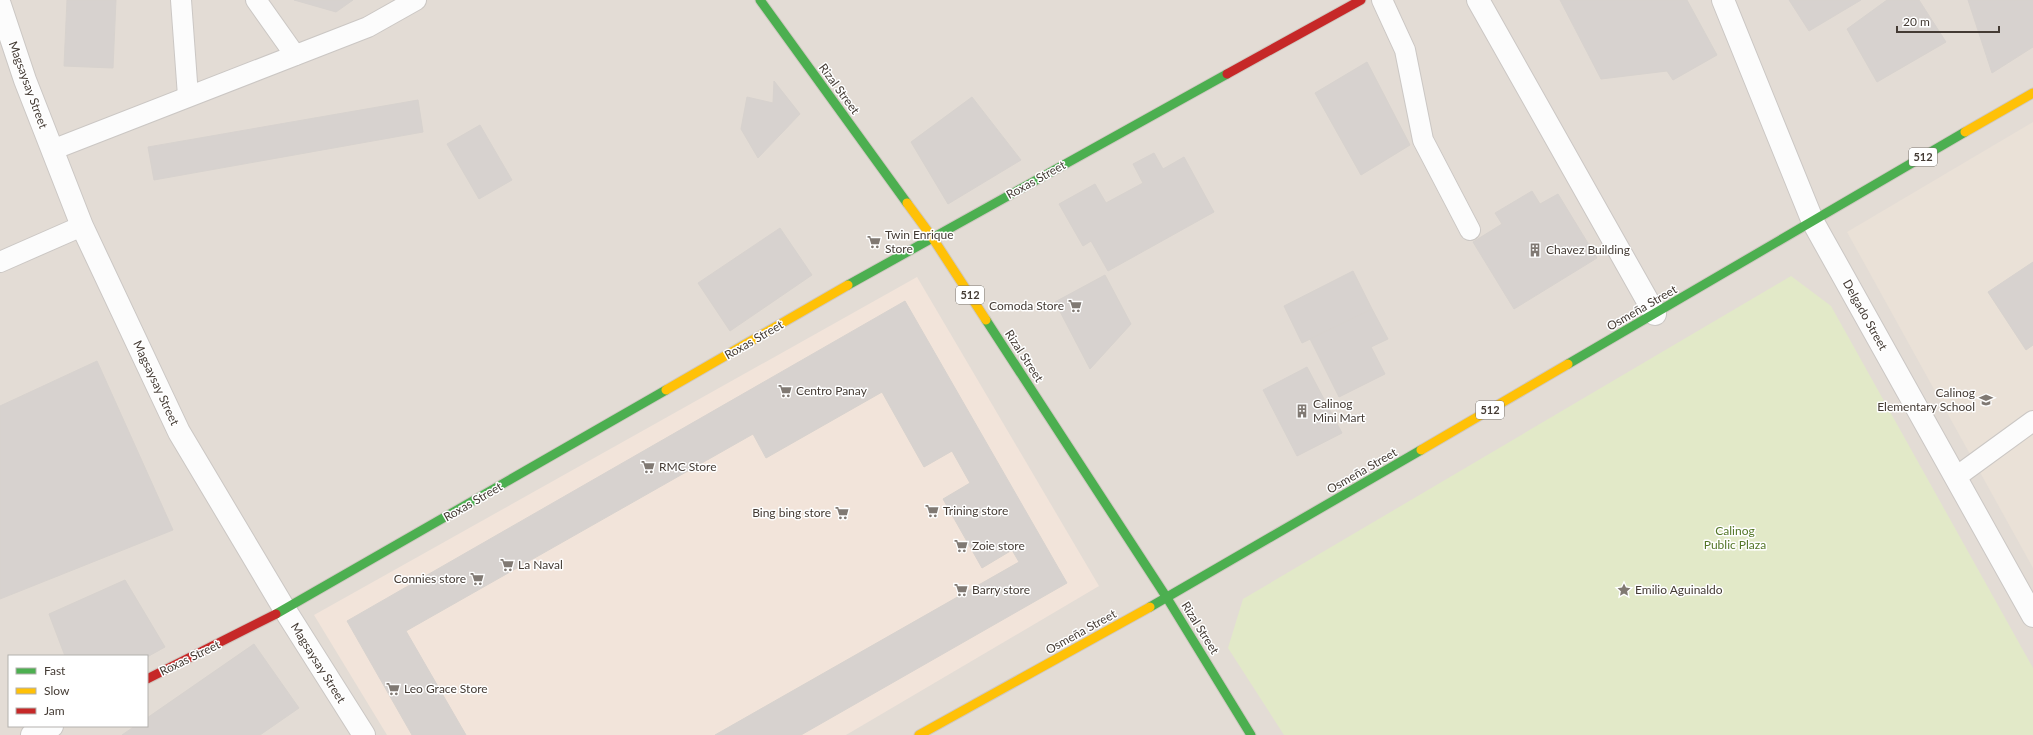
<svg xmlns="http://www.w3.org/2000/svg" width="2033" height="735" font-family="Lato,sans-serif">
	<rect width="100%" height="100%" fill="#eeebe8"/>
	<path fill="#e3dcd5" fill-rule="evenodd" d="M0 0H2033V735H0ZM9 656H147V726H9Z"/>
	<path fill="#f2e4da" d="M917 277 1099 586 846 735H387L314 615Z"/>
	<path fill="#eae1d7" d="M2033 122V568L1847 232Z"/>
	<path fill="#e2e9c8" d="M1791 276 1831 306 2033 668V735H1284L1228 648 1243 599Z"/>
	<g fill="#d7d2cf" stroke="#d7d2ce">
		<path d="M67 0H116L113 68 64 66Z"/>
		<path d="M294 0H353L336 12Z"/>
		<path d="M1560 0H1687L1717 55 1673 80 1667 71 1601 79Z"/>
		<path d="M1789 0H1861L1809 31Z"/>
		<path d="M1887 0H1919L1946 42 1877 82 1847 29Z"/>
		<path d="M1968 0H2033V47L1992 73Z"/>
		<path d="M1367 62 1410 145 1361 175 1315 93Z"/>
		<path d="M774 81 800 114 758 158 741 129 747 97 773 103Z"/>
		<path d="M972 97 1021 160 948 204 911 142Z"/>
		<path d="M418 100 423 132 154 180 148 147Z"/>
		<path d="M480 125 512 180 479 199 447 144Z"/>
		<path d="M1154 153 1163 169 1184 157 1214 212 1108 271 1091 241 1083 246 1059 204 1095 184 1106 203 1143 183 1133 164Z"/>
		<path d="M1532 191 1540 204 1558 194 1597 258 1514 309 1473 242 1502 224 1495 213Z"/>
		<path d="M780 228 812 275 730 331 698 283Z"/>
		<path d="M2033 262V345L2026 350 1988 292Z"/>
		<path d="M1353 271 1372 309 1302 343 1284 306Z"/>
		<path d="M1105 275 1131 324 1090 369 1055 302Z"/>
		<path d="M905 301 1067 583 801 735H715L1019 562 1012 550 982 568 943 499 970 483 952 451 924 467 882 392 766 458 753 434 406 631 466 735H412L347 621Z"/>
		<path d="M1372 309 1388 339 1371 347 1385 374 1339 397 1310 339Z"/>
		<path d="M97 361 173 530 0 599V406Z"/>
		<path d="M1307 367 1342 433 1297 456 1263 390Z"/>
		<path d="M125 580 165 647 147 657 65 656 49 614Z"/>
		<path d="M254 644 299 708 260 735H122L135 726H147V718Z"/>
	</g>
	<g fill="none" stroke-linecap="round" stroke-linejoin="round">
		<g stroke="#cbc7c4" stroke-width="22">
			<g id="lane">
				<path d="M181 0 188 96"/>
				<path d="M256 0 295 55"/>
				<path d="M1382 0 1405 50 1423 140 1470 230"/>
				<path d="M52 150 368 27 416 0"/>
				<path d="M0 262 82 226"/>
				<path d="M1956 477 2033 421"/>
			</g>
		</g>
		<g stroke="#cbc7c4" stroke-width="24">
			<g id="street">
				<path d="M1478 0 1655 314"/>
				<path d="M1723 0 1813 222 2033 616"/>
				<path d="M0 5 25 80 82 226 179 432 285 610 364 735"/>
				<path d="M32 735 52 726"/>
			</g>
		</g>
		<g stroke="#cfc8c0" stroke-width="11">
			<g id="fast">
				<path d="M760 0 907 203"/>
				<path d="M848 285 1227 74"/>
				<path d="M986 320 1167 598"/>
				<path d="M1568 364 1965 132"/>
				<path d="M1167 598 1251 735"/>
				<path d="M1150 607 1421 450"/>
				<path d="M276 614 666 390"/>
			</g>
		</g>
		<g stroke="#cfc8c0" stroke-width="11">
			<g id="slow">
				<path d="M1965 132 2033 93"/>
				<path d="M907 203 932 237 986 320"/>
				<path d="M666 390 848 285"/>
				<path d="M1421 450 1568 364"/>
				<path d="M919 735 1150 607"/>
			</g>
		</g>
		<g stroke="#cfc8c0" stroke-width="11">
			<g id="jam">
				<path d="M1227 74 1361 0"/>
				<path d="M147 679 276 614"/>
			</g>
		</g>
		<use href="#lane" stroke="#fcfcfc" stroke-width="20"/>
		<use href="#street" stroke="#fcfcfc" stroke-width="22"/>
		<use href="#fast" stroke="#4caf50" stroke-width="9"/>
		<use href="#slow" stroke="#ffc107" stroke-width="9"/>
		<use href="#jam" stroke="#c62828" stroke-width="9"/>
	</g>
	<defs>
		<g id="supermarket-bare" transform="scale(1.08)"><path d="M-6-5.5h2.5l.6 2H6L4.5 2H-2.5L-4.4-4H-6ZM-1.5 3.2a1.3 1.3 0 1 0 .1 0ZM3 3.2a1.3 1.3 0 1 0 .1 0Z" fill="#807973" stroke="#fff" stroke-width="2.5" paint-order="stroke"/></g>
		<g id="building-bare" transform="scale(1.08)"><path d="M-4-6H4V6H1V3H-1V6H-4ZM-2.5-4.3h1.7v1.8h-1.7ZM.8-4.3h1.7v1.8H.8ZM-2.5-1h1.7V.8h-1.7ZM.8-1h1.7V.8H.8Z" fill="#807973" stroke="#fff" stroke-width="2.5" paint-order="stroke"/></g>
		<g id="school-bare" transform="scale(1.08)"><path d="M0-5L7-2L0 1L-7-2ZM-4 1L0 2.5L4 1V4Q0 6-4 4Z" fill="#807973" stroke="#fff" stroke-width="2.5" paint-order="stroke"/></g>
		<g id="sight-bare" transform="scale(1.08)"><path d="M0-6L1.8-2.2L6-1.7L2.9 1.2L3.7 5.4L0 3.3L-3.7 5.4L-2.9 1.2L-6-1.7L-1.8-2.2Z" fill="#807973" stroke="#fff" stroke-width="2.5" paint-order="stroke"/></g>
	</defs>
	<g fill-rule="evenodd">
		<use href="#supermarket-bare" x="874" y="242"/>
		<use href="#building-bare" x="1535" y="250"/>
		<use href="#supermarket-bare" x="1075" y="306"/>
		<use href="#supermarket-bare" x="785" y="391"/>
		<use href="#school-bare" x="1986" y="400"/>
		<use href="#building-bare" x="1302" y="411"/>
		<use href="#supermarket-bare" x="648" y="467"/>
		<use href="#supermarket-bare" x="932" y="511"/>
		<use href="#supermarket-bare" x="842" y="513"/>
		<use href="#supermarket-bare" x="961" y="546"/>
		<use href="#supermarket-bare" x="507" y="565"/>
		<use href="#supermarket-bare" x="477" y="579"/>
		<use href="#supermarket-bare" x="961" y="590"/>
		<use href="#sight-bare" x="1624" y="590"/>
		<use href="#supermarket-bare" x="393" y="689"/>
	</g>
	<g text-anchor="middle" stroke-width="3" stroke-linejoin="round" paint-order="stroke">
		<g fill="#fff" stroke="#7c7671" stroke-width="1">
			<rect x="1909" y="148" width="28" height="18" rx="3"/>
			<rect x="956" y="286" width="28" height="18" rx="3"/>
			<rect x="1476" y="401" width="28" height="18" rx="3"/>
		</g>
		<g font-size="11" font-weight="bold" fill="#443b34">
			<text x="1923" y="161">512</text>
			<text x="970" y="299">512</text>
			<text x="1490" y="414">512</text>
		</g>
		<g font-size="12" fill="#443b34" stroke="#fff">
			<text transform="translate(28 85) rotate(70)" y="4">Magsaysay Street</text>
			<text transform="translate(839 89) rotate(54)" y="4">Rizal Street</text>
			<text transform="translate(1036 180) rotate(-29)" y="4">Roxas Street</text>
			<text transform="translate(1642 308) rotate(-30)" y="4">Osmeña Street</text>
			<text transform="translate(1865 315) rotate(61)" y="4">Delgado Street</text>
			<text transform="translate(754 340) rotate(-30)" y="4">Roxas Street</text>
			<text transform="translate(1024 356) rotate(57)" y="4">Rizal Street</text>
			<text transform="translate(156 383) rotate(65)" y="4">Magsaysay Street</text>
			<text transform="translate(1362 471) rotate(-30)" y="4">Osmeña Street</text>
			<text transform="translate(473 502) rotate(-30)" y="4">Roxas Street</text>
			<text transform="translate(1200 628) rotate(58)" y="4">Rizal Street</text>
			<text transform="translate(1081 632) rotate(-29)" y="4">Osmeña Street</text>
			<text transform="translate(190 658) rotate(-26)" y="4">Roxas Street</text>
			<text transform="translate(318 663) rotate(58)" y="4">Magsaysay Street</text>
		</g>
		<g font-size="12" fill="#443b34" stroke="#fff" text-anchor="start">
			<text x="885" y="239">Twin Enrique<tspan x="885" dy="14">Store</tspan></text>
			<text x="1546" y="254">Chavez Building</text>
			<text x="1064" y="310" text-anchor="end">Comoda Store</text>
			<text x="796" y="395">Centro Panay</text>
			<text x="1975" y="397" text-anchor="end">Calinog<tspan x="1975" dy="14">Elementary School</tspan></text>
			<text x="1313" y="408">Calinog<tspan x="1313" dy="14">Mini Mart</tspan></text>
			<text x="659" y="471">RMC Store</text>
			<text x="943" y="515">Trining store</text>
			<text x="831" y="517" text-anchor="end">Bing bing store</text>
			<text x="972" y="550">Zoie store</text>
			<text x="518" y="569">La Naval</text>
			<text x="466" y="583" text-anchor="end">Connies store</text>
			<text x="972" y="594">Barry store</text>
			<text x="1635" y="594">Emilio Aguinaldo</text>
			<text x="404" y="693">Leo Grace Store</text>
		</g>
		<g font-size="12" fill="#547628" stroke="#fff">
			<text x="1735" y="535">Calinog<tspan x="1735" dy="14">Public Plaza</tspan></text>
		</g>
	</g>
	<rect x="8" y="655" width="140" height="72" fill="#ffffff" stroke="#b4b1ae"/>
	<rect x="16" y="668" width="20" height="6" fill="#4caf50" stroke="#b4b1ae"/>
	<text x="44" y="675" font-size="12" fill="#443b34">Fast</text>
	<rect x="16" y="688" width="20" height="6" fill="#ffc107" stroke="#b4b1ae"/>
	<text x="44" y="695" font-size="12" fill="#443b34">Slow</text>
	<rect x="16" y="708" width="20" height="6" fill="#c62828" stroke="#b4b1ae"/>
	<text x="44" y="715" font-size="12" fill="#443b34">Jam</text>
	<path d="M1897 26v6h102v-6" fill="none" stroke="#443b34" stroke-width="2"/>
	<text x="1903" y="26" font-size="12" fill="#443b34" stroke="#ffffff" stroke-width="3" paint-order="stroke">20 m</text>
</svg>
